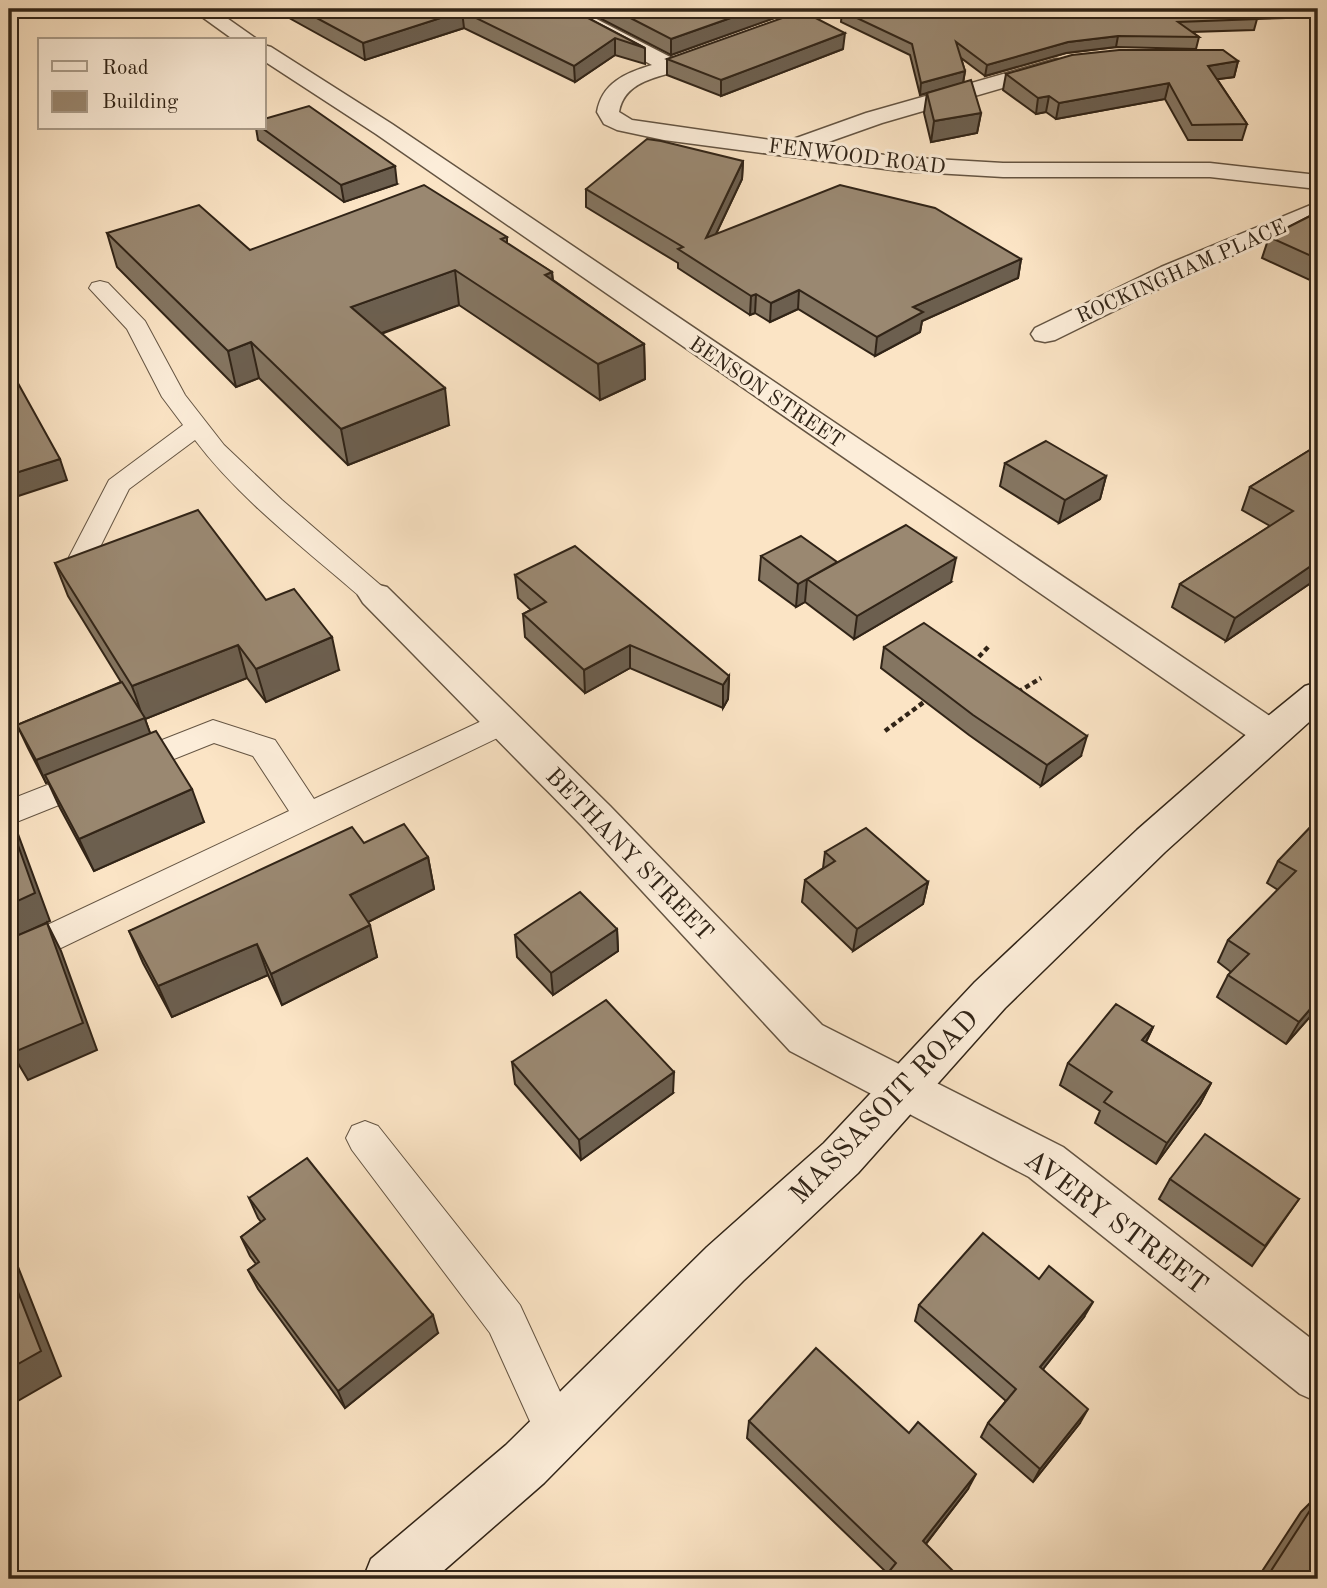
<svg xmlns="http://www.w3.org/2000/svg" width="1327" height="1588" font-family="'Old Standard TT',serif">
	<rect width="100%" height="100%" fill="#fbe4c5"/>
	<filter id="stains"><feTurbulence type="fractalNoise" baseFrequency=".00286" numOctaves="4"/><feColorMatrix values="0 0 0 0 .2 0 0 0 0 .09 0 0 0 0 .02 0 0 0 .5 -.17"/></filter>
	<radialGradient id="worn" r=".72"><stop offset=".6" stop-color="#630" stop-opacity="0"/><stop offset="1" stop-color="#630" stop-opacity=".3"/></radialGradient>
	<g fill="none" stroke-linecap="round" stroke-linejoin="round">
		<g stroke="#645442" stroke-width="2">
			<g id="service">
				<path d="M100 281 108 283 145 321 185 395 224 445 282 500 385 589 389 595 385 601 375 604 365 601C308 551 241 501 195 440L129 489 92 563 82 566 72 563 69 557 109 480 183 425 162 397 127 329 89 288 92 283Z"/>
				<path d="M501 712 512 715 516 723 512 731 9 973V943L289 811 253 756 214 743 9 825V800L213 720 275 740 314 799Z"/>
				<path d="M365 1121 378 1126 520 1305 579 1433 572 1448 557 1455 542 1448 490 1333 352 1150 346 1138 352 1126Z"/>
			</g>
		</g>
		<g stroke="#645442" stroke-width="3">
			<g id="minor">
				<path d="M191 9H214L258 40H234Z"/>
				<path d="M552 9H577L678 61 681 66 678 71C653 78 624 83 619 112L632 120 785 142 866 113 1056 59 1064 60 1067 65 1064 70 882 123 817 146 900 157 1003 163H1210L1318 175V189L1210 177H1003L900 171 664 140 617 130 604 124 597 112C602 83 625 73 652 65L555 13Z"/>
				<path d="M808 9H836L833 13 766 38H752L749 34 752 30Z"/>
				<path d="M264 45 271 47 392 124 1283 725 1289 734 1283 743 1270 747 1257 743 376 134 264 61Z"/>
				<path d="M1318 202V218L1179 279 1055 340 1045 342 1035 340 1031 334 1035 328 1161 267Z"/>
				<path d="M375 584 387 587 610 806 822 1025 1063 1147 1318 1344V1402L1300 1394 1029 1177 790 1051 582 826 363 603 358 595 363 587Z"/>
			</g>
		</g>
		<g stroke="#312417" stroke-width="3">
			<path id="secondary" d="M1318 682V714L1165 852 1005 1008 858 1173 743 1281 544 1483 434 1579H363L371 1559 506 1445 707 1247 824 1143 975 982 1137 830 1257 725 1305 686Z"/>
		</g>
		<g stroke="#312417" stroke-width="4.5" stroke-dasharray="5 3.5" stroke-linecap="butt">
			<path d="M973 663 989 646"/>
			<path d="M1018 692 1041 678"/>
			<path d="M885 731 928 699"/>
		</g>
		<use href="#service" fill="#fcedd9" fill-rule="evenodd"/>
		<use href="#minor" fill="#fcedd9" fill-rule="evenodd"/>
		<use href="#secondary" fill="#fcedd9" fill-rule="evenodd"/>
	</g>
	<g fill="#847561" stroke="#312417" stroke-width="2">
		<path d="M273 9H571L645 48V64L615 55 575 82 464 28 365 60Z"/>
		<path d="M582 9H780V16L671 55Z"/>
		<path d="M849 9H1318V17L1257 19 1254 30 1192 32 1199 37 1196 49 1116 47 1066 53 985 76 961 58 965 71 963 83 920 95 910 55 841 22 842 11Z"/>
		<path d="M843 49 721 96 667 75V59Z"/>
		<path d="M1238 61 1234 77 1217 79 1247 124 1242 140H1188L1165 99 1056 119 1046 112 1036 114 1003 90 1006 74Z"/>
		<path d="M927 93 981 113 977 133 931 142 924 113Z"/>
		<path d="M256 128H264L397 184 344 202 258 140Z"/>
		<path d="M743 161 742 179 716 234 1021 259 1018 278 922 321 920 332 875 356 798 309 770 322 755 313 750 315 678 268V263L586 207V189Z"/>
		<path d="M1318 212V280L1314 282 1262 258 1269 237Z"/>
		<path d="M107 233 250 250 507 237V244L552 272 553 280 644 344 645 379 600 400 459 305 381 334 449 425 348 465 259 378 236 387 117 267Z"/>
		<path d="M1318 445V578L1226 641 1172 607 1180 584 1270 526 1242 510 1250 487Z"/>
		<path d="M1005 463 1106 476 1100 499 1059 523 1000 486Z"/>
		<path d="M761 556 837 563 951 582 854 639 805 602 796 607 759 580Z"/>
		<path d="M55 563 266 600 339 670 266 702 247 678 145 719 150 733 204 822 94 871 60 808 48 782 46 783 28 748 17 725 121 682 68 596Z"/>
		<path d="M515 575 729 676 728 699 723 708 630 668 585 693 525 637 523 614 531 610 518 598Z"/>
		<path d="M884 647 1081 756 1041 786 969 735 881 668Z"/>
		<path d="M1318 819V1014L1315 1011 1286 1044 1217 997 1228 975 1231 972 1218 962 1228 940 1278 890 1267 883 1278 861Z"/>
		<path d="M364 843 428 857 434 889 368 922 377 957 282 1005 268 975 172 1017 143 963 129 931Z"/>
		<path d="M825 852 928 882 923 904 853 951 802 902 805 880 823 868Z"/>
		<path d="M617 929 618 951 553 995 517 957 515 935Z"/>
		<path d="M1153 1027 1146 1042 1211 1083 1200 1104 1156 1164 1095 1123 1100 1111 1060 1085 1068 1063Z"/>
		<path d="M512 1062 673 1093 581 1160 515 1084Z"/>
		<path d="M1170 1179 1299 1199 1252 1266 1159 1199Z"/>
		<path d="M249 1198 438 1333 345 1408 258 1289 248 1270 256 1264 250 1256 241 1237 261 1222 258 1218Z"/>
		<path d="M919 1305 1084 1317 1043 1369 1080 1423 1033 1482 981 1437 988 1423 1006 1401 915 1321Z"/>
		<path d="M749 1421 968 1489 926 1544 888 1574 747 1438Z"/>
		<path d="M1318 1495V1579H1257L1301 1512Z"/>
	</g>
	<g fill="#6c5f4f" stroke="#312417" stroke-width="2">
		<path d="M756 9H780V16L671 55V39Z"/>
		<path d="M462 11 464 28 365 60 363 43Z"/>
		<path d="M845 33 843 49 721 96V80Z"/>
		<path d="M1118 36 1116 47 1066 53 985 76 987 65 1068 42Z"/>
		<path d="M615 38V55L575 82 574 66Z"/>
		<path d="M1238 61 1234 77 1204 81 1208 66Z"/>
		<path d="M965 71 963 83 920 95 921 83Z"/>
		<path d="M1169 83 1165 99 1056 119 1059 103Z"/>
		<path d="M1049 96 1046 112 1036 114 1038 98Z"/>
		<path d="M981 113 977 133 931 142 934 121Z"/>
		<path d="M743 161 742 179 705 257 706 238Z"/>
		<path d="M395 166 397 184 344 202 341 185Z"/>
		<path d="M1021 259 1018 278 922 321 920 332 875 356 877 337 913 307Z"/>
		<path d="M1318 269V280L1314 282Z"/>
		<path d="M455 270 459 305 357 342 351 307Z"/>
		<path d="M552 272 554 307 545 275Z"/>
		<path d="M799 290 798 309 770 322 771 303Z"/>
		<path d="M756 294 755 313 750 315 751 296Z"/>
		<path d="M251 342 259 378 236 387 228 351Z"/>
		<path d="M644 344 645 379 600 400 598 364Z"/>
		<path d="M445 388 449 425 348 465 341 429Z"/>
		<path d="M60 459 67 480 9 499V475Z"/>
		<path d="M1106 476 1100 499 1059 523 1065 500Z"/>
		<path d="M956 558 951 582 854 639 857 616Z"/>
		<path d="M1318 561V578L1226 641 1235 618Z"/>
		<path d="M837 562 807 579 805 602 796 607 798 584Z"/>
		<path d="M332 637 339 670 266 702 256 669Z"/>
		<path d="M238 645 247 678 145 719 153 741 46 783 36 760 143 718 132 686Z"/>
		<path d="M630 645V668L585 693 584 670Z"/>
		<path d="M729 676 728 699 723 708V685Z"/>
		<path d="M1087 736 1081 756 1041 786 1047 765Z"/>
		<path d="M192 789 204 822 94 871 79 839Z"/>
		<path d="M9 814 15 826 50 921 9 940Z"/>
		<path d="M428 857 434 889 358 927 350 895Z"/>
		<path d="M928 882 923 904 853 951 857 929Z"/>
		<path d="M47 923 61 951 97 1050 28 1080 12 1053Z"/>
		<path d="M370 925 377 957 282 1005 271 974Z"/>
		<path d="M617 929 618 951 553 995 551 973Z"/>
		<path d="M257 944 268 975 172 1017 158 986Z"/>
		<path d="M1318 1000V1005L1315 1011 1286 1044 1299 1022Z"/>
		<path d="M1153 1027 1143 1048 1142 1040Z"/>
		<path d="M674 1072 673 1093 581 1160 579 1140Z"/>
		<path d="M1211 1083 1200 1104 1156 1164 1167 1143Z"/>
		<path d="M9 1244 61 1376 9 1406Z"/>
		<path d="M1093 1302 1084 1317 1033 1382 1040 1367Z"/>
		<path d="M433 1315 438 1333 345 1408 338 1391Z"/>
		<path d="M1088 1409 1080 1423 1033 1482 1040 1469Z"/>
		<path d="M976 1474 968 1489 917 1555 923 1541Z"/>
	</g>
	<g fill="#9a8871" stroke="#312417" stroke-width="2">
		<path d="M300 9H571L645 48 615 38 574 66 462 11 363 43Z"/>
		<path d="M613 9H756L671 39Z"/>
		<path d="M849 9H1248L1257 19 1178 22 1199 37 1118 36 1068 42 987 65 956 42 965 71 921 83 912 44 842 11Z"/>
		<path d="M802 11 845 33 721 80 667 59Z"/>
		<path d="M1119 50H1223L1238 61 1208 66 1247 124 1192 125 1169 83 1059 103 1049 96 1038 98 1006 74 1072 55Z"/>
		<path d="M971 80 981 113 934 121 927 93Z"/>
		<path d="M309 106 395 166 341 185 262 128H264V119Z"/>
		<path d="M647 139 661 141 743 161 706 238 840 185 935 208 1021 259 913 307 923 312 877 337 799 290 771 303 756 294 751 296 678 249 683 247 586 189Z"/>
		<path d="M424 185 507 237 501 239 552 272 545 275 644 344 598 364 455 270 351 307 445 388 341 429 251 342 228 351 107 233 199 205 250 250Z"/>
		<path d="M1318 212V259L1269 237Z"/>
		<path d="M9 367 60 459 9 475Z"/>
		<path d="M1046 441 1106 476 1065 500 1005 463Z"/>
		<path d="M1318 445V561L1235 618 1180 584 1293 511 1250 487Z"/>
		<path d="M198 510 266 600 294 589 332 637 256 669 238 645 132 686 55 563Z"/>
		<path d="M906 525 956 558 857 616 807 579Z"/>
		<path d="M801 536 837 562 798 584 761 556Z"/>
		<path d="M575 546 729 676 723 685 630 645 584 670 523 614 546 602 515 575Z"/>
		<path d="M924 623 1087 736 1047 765 973 715 884 647Z"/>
		<path d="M122 682 145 718 36 760 17 725Z"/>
		<path d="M156 731 192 789 79 839 45 775Z"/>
		<path d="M1318 819V1000L1299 1022 1228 975 1249 954 1228 940 1296 871 1278 861Z"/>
		<path d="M9 820 35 893 9 905Z"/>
		<path d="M404 824 428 857 350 895 370 925 271 974 257 944 158 986 129 931 352 827 364 843Z"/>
		<path d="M866 828 928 882 857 929 805 880 835 861 825 852Z"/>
		<path d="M580 892 617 929 551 973 515 935Z"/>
		<path d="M47 923 83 1023 12 1053 9 1044V939Z"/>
		<path d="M606 1000 674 1072 579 1140 512 1062Z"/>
		<path d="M1116 1004 1153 1027 1142 1040 1211 1083 1167 1143 1104 1102 1112 1092 1068 1063Z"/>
		<path d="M1205 1134 1299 1199 1265 1246 1170 1179Z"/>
		<path d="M307 1158 433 1315 338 1391 248 1270 259 1262 241 1237 265 1219 249 1198Z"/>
		<path d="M983 1233 1039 1279 1049 1266 1093 1302 1040 1367 1088 1409 1040 1469 988 1423 1016 1389 919 1305Z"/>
		<path d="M9 1269 41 1351 9 1369Z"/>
		<path d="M816 1348 909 1433 918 1422 976 1474 923 1541 961 1579H883L896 1563 749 1421Z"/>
		<path d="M1318 1498V1579H1269L1267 1577Z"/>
	</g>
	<g text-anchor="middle" stroke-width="6" stroke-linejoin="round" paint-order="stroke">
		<g font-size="21" fill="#312417" stroke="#fcedd9">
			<text transform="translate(857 156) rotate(7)" y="7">FENWOOD ROAD</text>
			<text transform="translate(1181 271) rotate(-24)" y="7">ROCKINGHAM PLACE</text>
			<text transform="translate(767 392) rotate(34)" y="7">BENSON STREET</text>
		</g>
		<g font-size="24" fill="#312417" stroke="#fcedd9">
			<text transform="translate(630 854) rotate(46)" y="8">BETHANY STREET</text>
		</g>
		<g font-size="28" fill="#312417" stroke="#fcedd9">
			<text transform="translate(883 1106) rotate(-46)" y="10">MASSASOIT ROAD</text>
			<text transform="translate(1117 1221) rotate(37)" y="10">AVERY STREET</text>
		</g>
	</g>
	<rect width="1327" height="1588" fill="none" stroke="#fbe4c5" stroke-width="35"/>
	<rect x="10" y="10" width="1306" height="1567" fill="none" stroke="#312417" stroke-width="3.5"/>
	<rect x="18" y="18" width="1292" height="1553" fill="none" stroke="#312417" stroke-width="2"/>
	<rect x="38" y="38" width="228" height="91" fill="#fcedd9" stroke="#ab9d8b" stroke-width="2"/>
	<rect x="52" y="61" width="35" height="10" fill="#fcedd9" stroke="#ab9d8b" stroke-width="2"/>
	<text x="102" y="74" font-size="21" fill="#312417">Road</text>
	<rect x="52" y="91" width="35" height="21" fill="#9a8871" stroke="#ab9d8b" stroke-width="2"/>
	<text x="102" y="108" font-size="21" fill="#312417">Building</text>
	<rect width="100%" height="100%" filter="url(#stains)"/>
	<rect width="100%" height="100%" fill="url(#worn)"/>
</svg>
